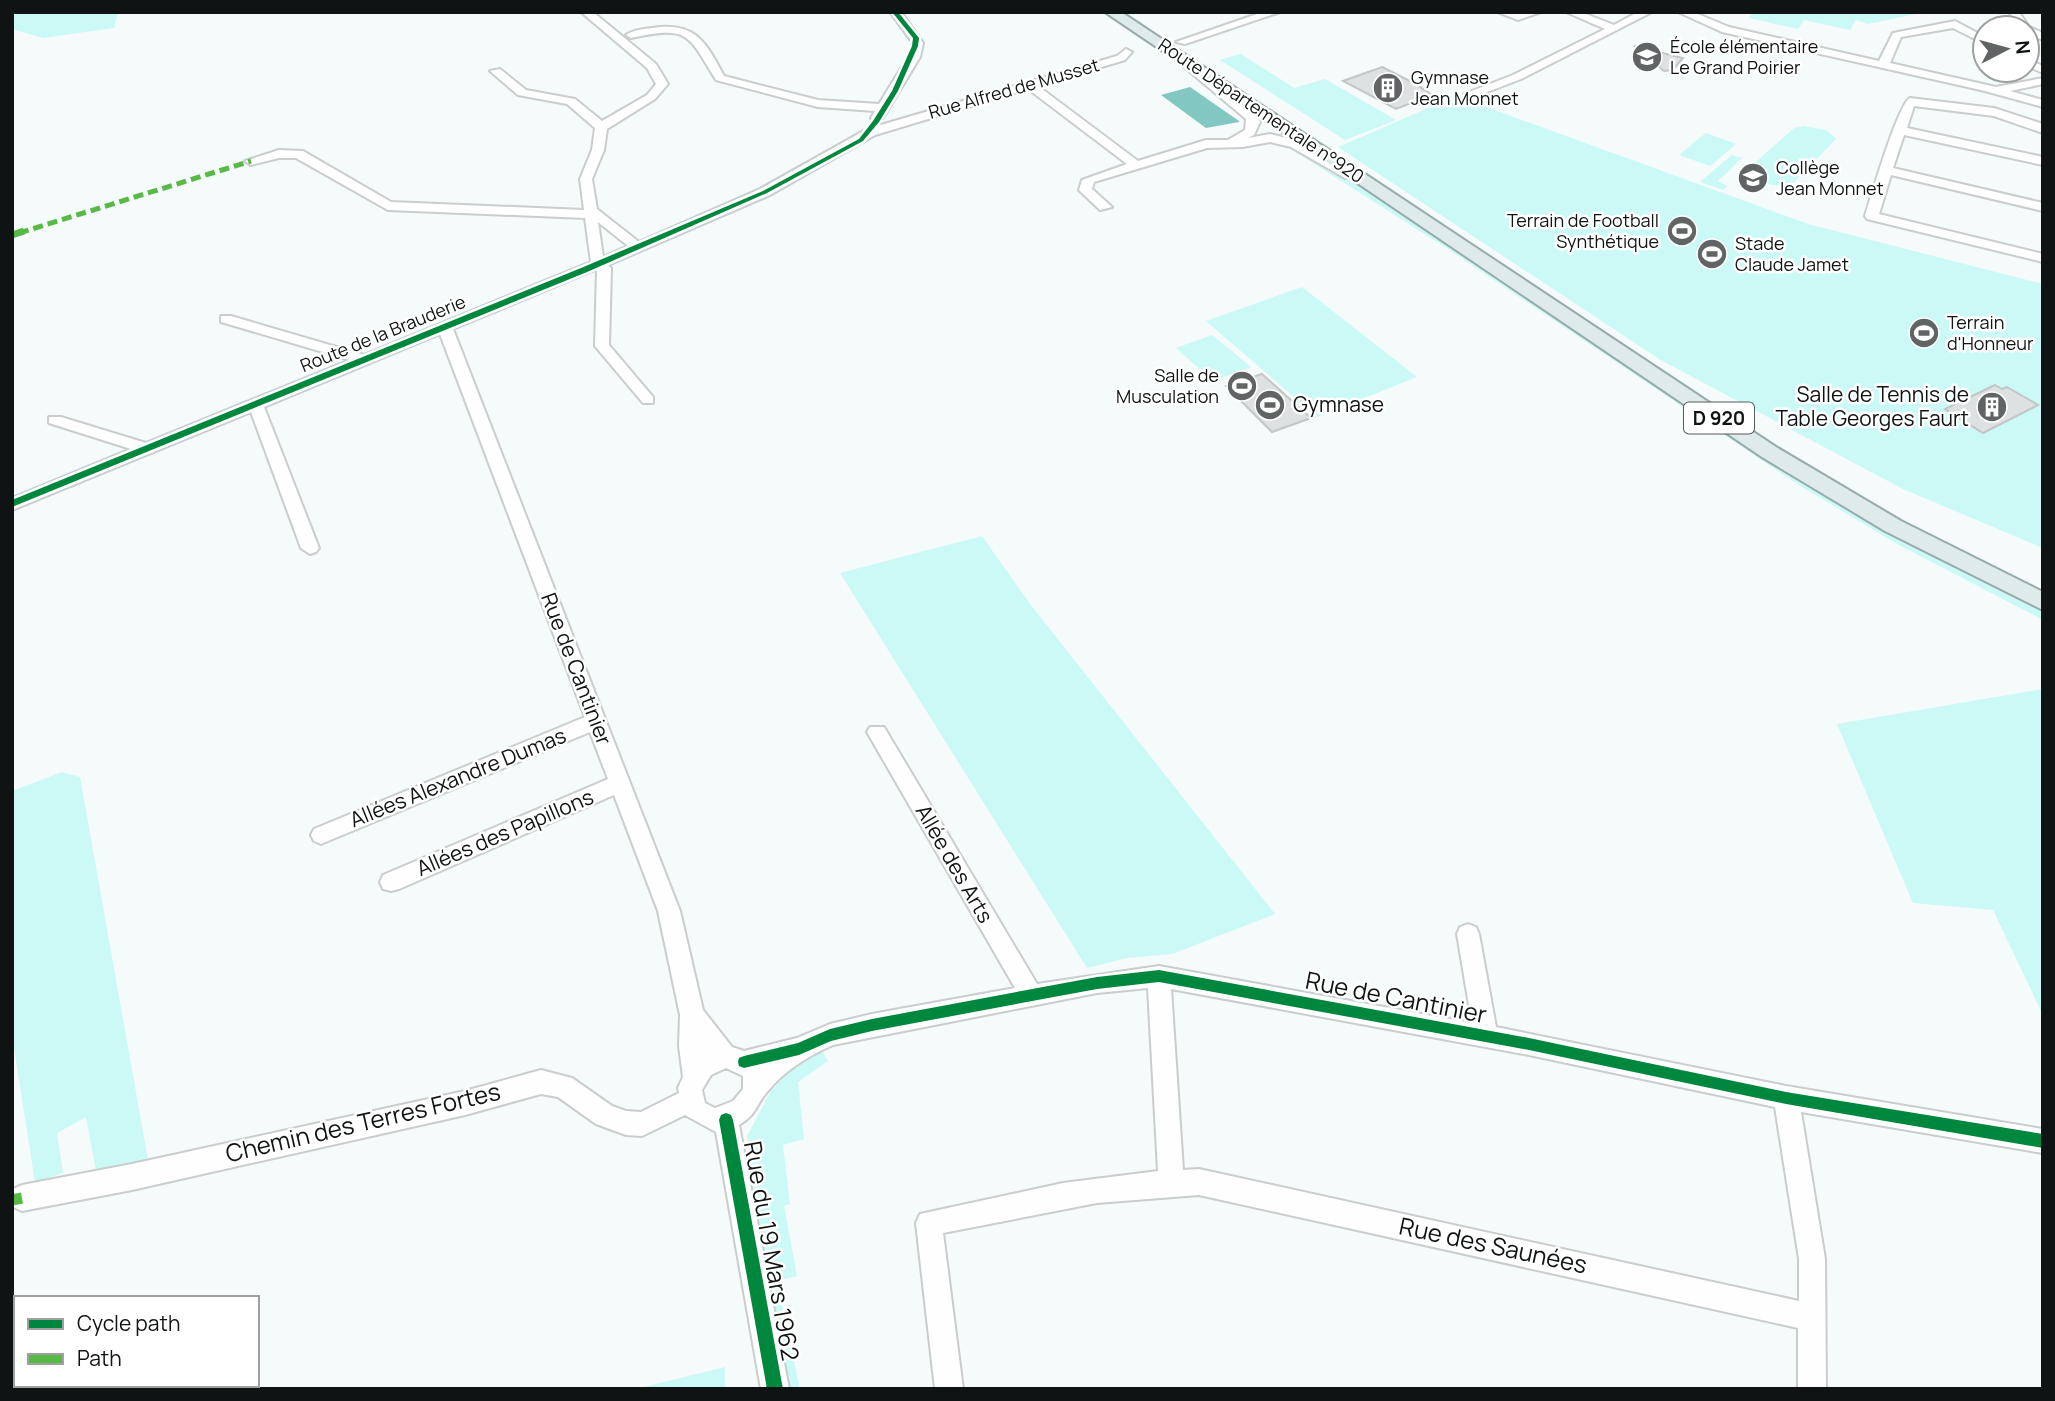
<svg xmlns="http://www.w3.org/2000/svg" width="2055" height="1401" font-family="Manrope,sans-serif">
	<rect width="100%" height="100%" fill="#f5fafa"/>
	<g fill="#cbf9f6">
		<path d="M12 12H118L114 28 43 38 12 29Z"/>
		<path d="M1753 12 1921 13 1868 24 1856 20 1850 30 1804 20 1798 29 1749 18Z"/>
		<path d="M1241 54 1294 88 1325 79 1396 120 1345 140 1220 60Z"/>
		<path d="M1456 96 1808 224 2043 284V548L1903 489 1659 359 1338 147Z"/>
		<path d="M1804 126 1826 130 1836 139 1793 183C1776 188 1757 185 1748 169L1794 128Z"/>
		<path d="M1706 133 1736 144 1710 166 1679 155Z"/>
		<path d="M1280 142 1324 162 1887 530 2043 610V620L1897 544 1799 485 1445 247Z"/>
		<path d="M1732 155 1742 158 1718 181 1728 186 1723 190 1700 182Z"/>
		<path d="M1302 287 1417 377 1317 417 1206 321Z"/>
		<path d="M1212 335 1251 367 1213 381 1176 348Z"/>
		<path d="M982 536 1030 604 1275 914 1172 954 1127 958 1087 968 840 573Z"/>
		<path d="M2043 689V1015L1993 910 1913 903 1837 724Z"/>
		<path d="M62 772 80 777 148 1160 96 1171 86 1117 57 1133 63 1173 35 1182 12 1035V791Z"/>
		<path d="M822 1051 828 1061 798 1082 804 1139 783 1145 790 1204 784 1206 797 1276 777 1281 800 1389H791L765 1274 747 1136 771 1091 793 1068Z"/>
		<path d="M725 1367V1389H636Z"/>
	</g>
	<path fill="#83c7c2" d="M1190 87 1239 121V122L1206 128 1161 95Z"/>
	<g fill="#dde1e1" stroke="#c2c6c6" stroke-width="2">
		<path d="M1634 46 1683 58 1673 70 1664 71Z"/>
		<path d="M1382 67 1416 84 1432 95 1396 109 1343 81Z"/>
		<path d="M1262 374 1311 418 1272 432 1226 386Z"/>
		<path d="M1995 385 2002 389 2007 387 2038 405 1983 433 1945 409Z"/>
	</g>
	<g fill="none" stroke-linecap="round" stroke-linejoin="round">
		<g stroke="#cacdcd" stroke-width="4">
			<g id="minor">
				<path d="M581 12H593L656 64 668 84 655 99 607 129 604 150 592 179 597 209 639 242 760 189 867 129 1117 56 1126 49 1132 52 1125 60 1038 86 1138 161 1206 140H1228L1245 130 1246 119 1183 66 1193 64 1255 114 1260 122 1254 135 1248 138 1270 134 1299 141 1355 175 1345 178 1291 147 1270 142 1243 147 1207 148 1094 182 1092 189 1112 207 1100 210 1079 190 1082 180 1127 164 1028 89 875 135 770 195 608 265 611 268 609 345 653 397V403H643L595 346 597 269 453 329 680 911 703 1010 732 1047 744 1051 797 1038 830 1024 872 1014 1015 988 867 732 870 727H884L1037 984 1159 966 1472 1023 1457 934 1460 927 1468 924 1476 927 1479 934 1496 1027 1786 1086 2043 1129V1153L1801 1112 1825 1259 1826 1389H1798V1328L1199 1195 1097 1203 943 1233 963 1389H935L916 1223 920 1214 1063 1183 1158 1171 1148 988 1097 993 833 1045C808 1056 784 1071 767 1092 755 1106 757 1114 739 1125L789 1389H761L716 1132 685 1115 642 1136 626 1135 596 1124 558 1097 541 1094 465 1115 132 1190 22 1211 13 1207V1189L22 1185 132 1164 465 1091 541 1070 572 1078 612 1106 626 1111 641 1112 679 1093 678 1088 683 1077 679 1046 680 1015 658 911 614 795 399 889 391 891 383 889 380 882 383 875 608 779 590 732 328 841 321 844 314 841 311 835 314 829 585 717 440 334 264 407 319 548 316 552 310 554 301 548 251 412 12 510V498L131 449 49 423V417H61L146 443 350 360 221 322V316H231L364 355 591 262 585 218 388 210 296 158H279L251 165 245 161 279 150 303 151 391 202 584 210 580 179 592 150 595 128 567 104 518 95 490 71 500 69 526 90 575 99 602 121 647 95 656 84 647 68ZM598 222 628 246 603 257ZM1171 989 1529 1055 1775 1107 1799 1259V1301L1199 1169 1183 1170ZM726 1068 743 1076V1089L733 1101 715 1108 705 1103 702 1090 711 1075Z"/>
				<path d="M890 12H901L923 43 920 57 883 118 877 122 871 118 875 111 818 107 716 80C687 33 689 26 631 38L626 35C633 30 643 29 652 28 695 21 706 42 724 76L818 100 879 104 908 57 913 43Z"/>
				<path d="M1263 12H1280L1185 44 1176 42Z"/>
				<path d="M1497 12H1541L1518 20Z"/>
				<path d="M1566 12H1581L1614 25 1638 12H1652L1521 79 1472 98H1464V94L1513 75 1605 29Z"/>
				<path d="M1678 12H1693L1729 27 1879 61 1893 33 1955 21 1985 37V44L1953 28 1901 37 1890 63 1996 87 2043 78V84L2010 91 2043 100V107L1981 90 1722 32Z"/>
				<path d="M2009 12H2019L2029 27 2043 33V40L2027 34V28H2019Z"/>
				<path d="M2027 59 2043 66V73L2027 66Z"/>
				<path d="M1910 98 1994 108 2043 124V133L1994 116 1914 106 1907 128 2043 157V165L1904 135 1893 168 2043 203V211L1891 175 1879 214 2043 254V262L1867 219 1865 216C1871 197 1898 104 1910 98Z"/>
			</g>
		</g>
		<g stroke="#96acab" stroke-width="4">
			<path id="major" d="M1105 12H1121L1776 447 1901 521 2043 592V610L1885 531 1762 457Z"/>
		</g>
		<use href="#minor" fill="#fefefe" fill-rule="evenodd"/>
		<use href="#major" fill="#deebea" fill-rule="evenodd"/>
		<path stroke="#58b947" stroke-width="5" stroke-dasharray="10 5" stroke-linecap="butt" d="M19 233 251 161"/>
		<path stroke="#58b947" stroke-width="7" stroke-dasharray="14 7" stroke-linecap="butt" d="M12 235 24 231"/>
		<path stroke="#58b947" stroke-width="11" stroke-dasharray="23 11" stroke-linecap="butt" d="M12 1200 22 1198"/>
		<g stroke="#fff" stroke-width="5">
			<g id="cycleway">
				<path d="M892 12H898L919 38 918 46 898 91 879 122 863 141 767 193 587 272 12 507V500L581 268 763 191 859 139 873 121 892 91 912 46 913 38Z"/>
				<path d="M1159 970 1529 1038 1786 1092 2043 1134V1148L1786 1104 1529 1050 1159 982 1097 989 872 1031 831 1041 799 1055 744 1068 739 1066 738 1062 739 1058 744 1056 798 1043 830 1029 872 1019 1097 977Z"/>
				<path d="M726 1113 731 1115 733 1120 783 1389H767L719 1120 721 1115Z"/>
			</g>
		</g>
		<use href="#cycleway" fill="#00873e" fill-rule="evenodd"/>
	</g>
	<defs>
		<g id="school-disc" transform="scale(1.575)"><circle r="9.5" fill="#606464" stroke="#fff"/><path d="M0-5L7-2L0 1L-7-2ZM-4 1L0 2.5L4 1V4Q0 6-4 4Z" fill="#fff"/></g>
		<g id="building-disc" transform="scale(1.575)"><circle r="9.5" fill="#606464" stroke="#fff"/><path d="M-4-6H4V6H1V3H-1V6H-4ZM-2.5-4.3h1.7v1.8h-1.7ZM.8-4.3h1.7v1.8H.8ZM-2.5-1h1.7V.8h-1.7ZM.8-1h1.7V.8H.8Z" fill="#fff"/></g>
		<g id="stadium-disc" transform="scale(1.575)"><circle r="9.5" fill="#606464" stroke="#fff"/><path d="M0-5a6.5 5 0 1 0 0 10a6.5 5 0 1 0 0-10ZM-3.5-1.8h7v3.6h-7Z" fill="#fff"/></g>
	</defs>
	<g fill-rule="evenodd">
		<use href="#school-disc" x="1647" y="57"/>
		<use href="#building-disc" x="1388" y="88"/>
		<use href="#school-disc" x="1753" y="178"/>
		<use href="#stadium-disc" x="1682" y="231"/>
		<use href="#stadium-disc" x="1712" y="254"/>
		<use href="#stadium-disc" x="1924" y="333"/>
		<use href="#stadium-disc" x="1242" y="386"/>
		<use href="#stadium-disc" x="1270" y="405"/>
		<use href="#building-disc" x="1992" y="407"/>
	</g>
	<g text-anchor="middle" stroke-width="5" stroke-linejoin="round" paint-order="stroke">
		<g font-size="18" fill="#101313" stroke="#fff" text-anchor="start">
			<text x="1670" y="53">École élémentaire<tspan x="1670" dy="21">Le Grand Poirier</tspan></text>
			<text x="1411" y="84">Gymnase<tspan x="1411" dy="21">Jean Monnet</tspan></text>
			<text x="1776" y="174">Collège<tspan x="1776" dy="21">Jean Monnet</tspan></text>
			<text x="1659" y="227" text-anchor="end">Terrain de Football<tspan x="1659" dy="21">Synthétique</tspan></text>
			<text x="1735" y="250">Stade<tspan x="1735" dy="21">Claude Jamet</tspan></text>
			<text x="1947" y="329">Terrain<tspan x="1947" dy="21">d'Honneur</tspan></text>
			<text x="1219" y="382" text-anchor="end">Salle de<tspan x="1219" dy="21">Musculation</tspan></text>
		</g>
		<g font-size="18" fill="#101313" stroke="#fff">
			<text transform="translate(1014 89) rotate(-16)" y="6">Rue Alfred de Musset</text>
			<text transform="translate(1261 111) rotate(34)" y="6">Route Départementale n°920</text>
			<text transform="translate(383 334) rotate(-22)" y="6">Route de la Brauderie</text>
		</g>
		<rect fill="#fff" stroke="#585a5a" stroke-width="2" x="1684" y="402.5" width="70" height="31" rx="5"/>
		<g font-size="19" font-weight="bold" fill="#101313">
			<text x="1719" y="425">D 920</text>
		</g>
		<g font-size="21" fill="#101313" stroke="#fff" text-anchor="end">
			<text x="1969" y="402">Salle de Tennis de<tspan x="1969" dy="24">Table Georges Faurt</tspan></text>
			<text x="1293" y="412" text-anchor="start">Gymnase</text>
		</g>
		<g font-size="21" fill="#101313" stroke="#fff">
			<text transform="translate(576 669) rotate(69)" y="7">Rue de Cantinier</text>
			<text transform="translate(458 778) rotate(-22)" y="7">Allées Alexandre Dumas</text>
			<text transform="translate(505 833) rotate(-23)" y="7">Allées des Papillons</text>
			<text transform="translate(954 864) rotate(60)" y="7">Allée des Arts</text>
		</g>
		<g font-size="24" fill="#101313" stroke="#fff">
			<text transform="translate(1396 998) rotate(11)" y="8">Rue de Cantinier</text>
			<text transform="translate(363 1123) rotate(-13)" y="8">Chemin des Terres Fortes</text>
			<text transform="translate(1493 1246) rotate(12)" y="8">Rue des Saunées</text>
			<text transform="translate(771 1251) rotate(80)" y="8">Rue du 19 Mars 1962</text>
		</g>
	</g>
	<rect width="2055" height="1401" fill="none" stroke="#101313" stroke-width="28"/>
	<rect x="14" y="1296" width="245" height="91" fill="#ffffff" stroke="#9fa1a1" stroke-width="2"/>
	<rect x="28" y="1319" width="35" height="10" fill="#00873e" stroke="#9fa1a1" stroke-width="2"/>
	<text x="77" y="1331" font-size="21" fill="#101313">Cycle path</text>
	<rect x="28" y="1354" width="35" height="10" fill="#58b947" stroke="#9fa1a1" stroke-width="2"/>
	<text x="77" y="1366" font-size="21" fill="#101313">Path</text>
	<g transform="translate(2006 49) rotate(84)"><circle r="33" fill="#ffffff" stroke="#9fa1a1" stroke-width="2"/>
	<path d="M0-5L12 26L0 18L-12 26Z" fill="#606464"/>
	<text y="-10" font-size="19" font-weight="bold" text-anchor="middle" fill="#101313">N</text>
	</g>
</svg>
